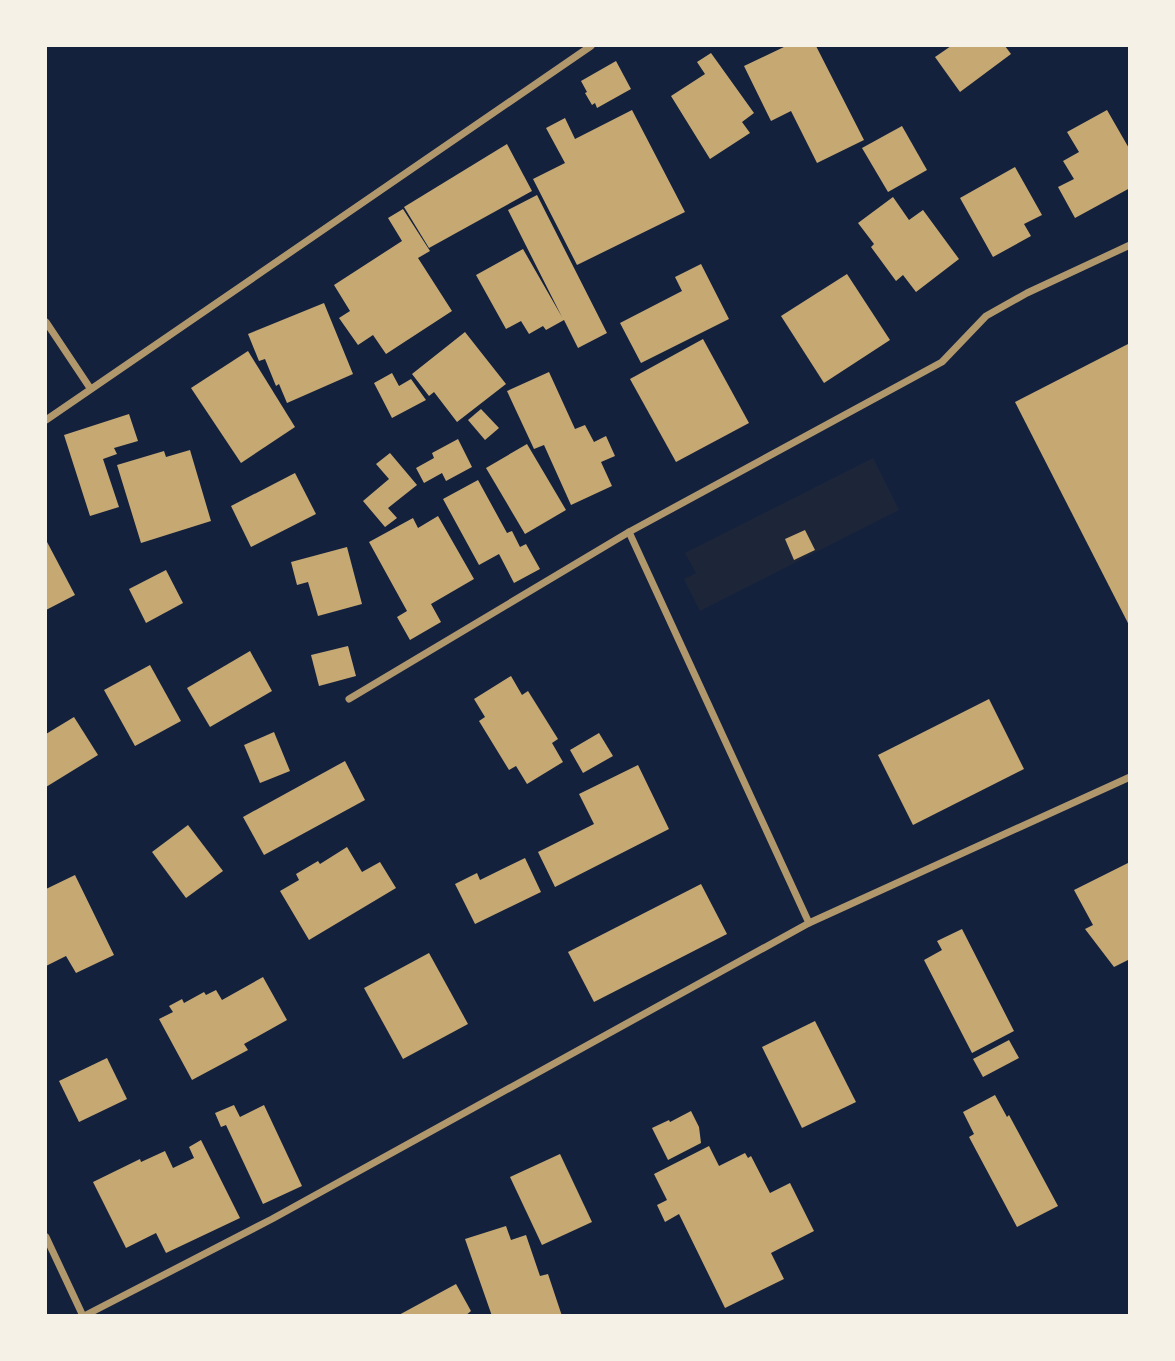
<svg xmlns="http://www.w3.org/2000/svg" width="1175" height="1361" font-family="Commissioner,sans-serif">
	<rect width="100%" height="100%" fill="#14213d"/>
	<path fill="#1d2539" d="M873 458 899 510 700 611 684 579 696 573 685 553Z"/>
	<g fill="#c6a872">
		<path d="M786 46H816L864 140 817 163 791 111 771 121 744 66Z"/>
		<path d="M951 46H1005L1011 54 960 92 935 57Z"/>
		<path d="M711 53 754 113 742 122 750 133 710 159 671 96 705 74 697 62Z"/>
		<path d="M616 61 631 89 597 108 595 103 592 105 585 93 587 92 581 81Z"/>
		<path d="M632 110 685 212 577 265 533 179 565 163 546 128 565 118 575 139Z"/>
		<path d="M1107 110 1130 150V188L1075 218 1058 187 1074 179 1063 161 1079 152 1067 132Z"/>
		<path d="M902 126 927 170 888 192 862 148Z"/>
		<path d="M507 144 532 191 429 248 404 207Z"/>
		<path d="M1015 167 1042 215 1024 224 1031 236 993 257 960 198Z"/>
		<path d="M537 195 607 333 578 348 564 320 546 330 543 326 529 334 521 321 506 329 476 275 523 249 562 317 508 210Z"/>
		<path d="M893 197 909 220 923 210 959 259 916 292 903 275 896 281 871 247 874 244 858 223Z"/>
		<path d="M403 209 430 251 418 258 452 311 386 354 373 335 358 345 339 318 350 311 334 285 402 241 388 218Z"/>
		<path d="M701 264 729 319 641 363 620 323 682 291 675 277Z"/>
		<path d="M847 274 890 340 824 383 781 316Z"/>
		<path d="M324 303 353 374 287 403 279 384 276 386 265 359 259 361 248 334Z"/>
		<path d="M465 332 506 384 457 422 434 392 429 396 412 374Z"/>
		<path d="M703 339 749 423 676 462 630 379Z"/>
		<path d="M1130 343V627L1015 402Z"/>
		<path d="M248 351 295 427 241 463 191 388Z"/>
		<path d="M549 372 575 429 585 425 594 442 606 436 615 456 601 462 612 486 571 505 544 445 534 449 507 391Z"/>
		<path d="M392 373 399 386 411 379 426 400 392 418 374 383Z"/>
		<path d="M481 409 499 428 485 440 468 420Z"/>
		<path d="M129 414 138 441 114 448 117 454 103 459 119 507 90 516 64 435Z"/>
		<path d="M458 439 472 467 446 481 442 473 424 483 416 468 434 458 432 453Z"/>
		<path d="M527 444 566 510 525 534 486 468Z"/>
		<path d="M190 450 211 521 141 543 117 465 164 451 166 457Z"/>
		<path d="M390 453 417 485 388 508 397 518 385 527 363 501 389 479 376 464Z"/>
		<path d="M295 473 316 514 251 547 231 506Z"/>
		<path d="M478 480 507 533 512 531 520 547 526 544 540 569 514 583 499 554 479 565 443 499Z"/>
		<path d="M438 516 474 579 431 604 441 622 410 640 397 617 407 611 369 542 413 518 418 528Z"/>
		<path d="M805 530 815 550 794 560 785 539Z"/>
		<path d="M46 540 75 595 46 610Z"/>
		<path d="M347 547 362 604 318 616 308 582 297 585 291 562Z"/>
		<path d="M166 570 183 603 146 623 129 589Z"/>
		<path d="M348 646 356 676 319 686 311 655Z"/>
		<path d="M250 651 272 691 210 727 187 688Z"/>
		<path d="M150 665 181 721 135 746 104 690Z"/>
		<path d="M511 676 522 695 528 691 558 739 552 743 563 762 527 784 516 766 509 770 479 721 485 717 474 699Z"/>
		<path d="M989 699 1024 769 913 825 878 755Z"/>
		<path d="M74 717 98 755 46 787V734Z"/>
		<path d="M274 732 290 771 260 783 244 745Z"/>
		<path d="M599 733 613 756 583 773 570 750Z"/>
		<path d="M345 761 365 800 264 855 243 817Z"/>
		<path d="M638 765 669 829 555 887 538 852 594 824 579 794Z"/>
		<path d="M188 825 223 871 186 898 152 852Z"/>
		<path d="M347 847 362 872 380 862 396 888 309 940 280 891 299 880 296 874 318 861 320 864Z"/>
		<path d="M525 858 541 892 475 924 455 884 477 873 480 880Z"/>
		<path d="M1130 862V959L1114 967 1085 929 1093 925 1074 890Z"/>
		<path d="M75 875 114 955 76 973 66 956 46 966V889Z"/>
		<path d="M701 884 727 934 594 1002 568 952Z"/>
		<path d="M962 929 1014 1031 972 1053 924 960 942 950 937 941Z"/>
		<path d="M429 953 468 1024 403 1059 364 988Z"/>
		<path d="M263 977 287 1020 244 1044 248 1050 192 1080 159 1019 173 1012 169 1006 182 999 184 1003 204 992 206 995 216 990 222 1000Z"/>
		<path d="M815 1021 856 1102 802 1128 762 1047Z"/>
		<path d="M1009 1040 1019 1058 983 1077 973 1059Z"/>
		<path d="M107 1058 127 1099 79 1122 59 1081Z"/>
		<path d="M995 1095 1007 1117 1009 1115 1058 1206 1017 1227 969 1137 974 1134 963 1112Z"/>
		<path d="M234 1105 240 1117 264 1105 302 1186 263 1204 226 1125 221 1127 215 1113Z"/>
		<path d="M691 1111 699 1127 701 1143 668 1160 652 1128 669 1120 670 1122Z"/>
		<path d="M201 1140 240 1218 166 1253 156 1233 126 1248 93 1182 140 1159 141 1162 165 1151 173 1168 194 1158 189 1147Z"/>
		<path d="M709 1146 719 1166 745 1153 748 1158 751 1156 770 1193 790 1183 814 1231 771 1253 784 1279 725 1308 679 1214 665 1222 657 1205 667 1200 654 1174Z"/>
		<path d="M560 1154 592 1222 542 1245 510 1177Z"/>
		<path d="M506 1226 511 1240 526 1235 540 1276 548 1274 562 1316H492L465 1239Z"/>
		<path d="M456 1284 471 1311 465 1316H397Z"/>
	</g>
	<g fill="none" stroke-linecap="round" stroke-linejoin="round">
		<g stroke="#b1986c" stroke-width="7">
			<path d="M46 322 90 388"/>
			<path d="M46 420 591 46"/>
			<path d="M629 532 809 923"/>
			<path d="M349 699 629 532 942 362 986 316 1027 293 1130 245"/>
			<path d="M46 1237 83 1316"/>
			<path d="M84 1316 272 1219 809 923 1130 777"/>
		</g>
	</g>
	<rect width="1175" height="1361" fill="none" stroke="#f6f1e7" stroke-width="94"/>
</svg>
